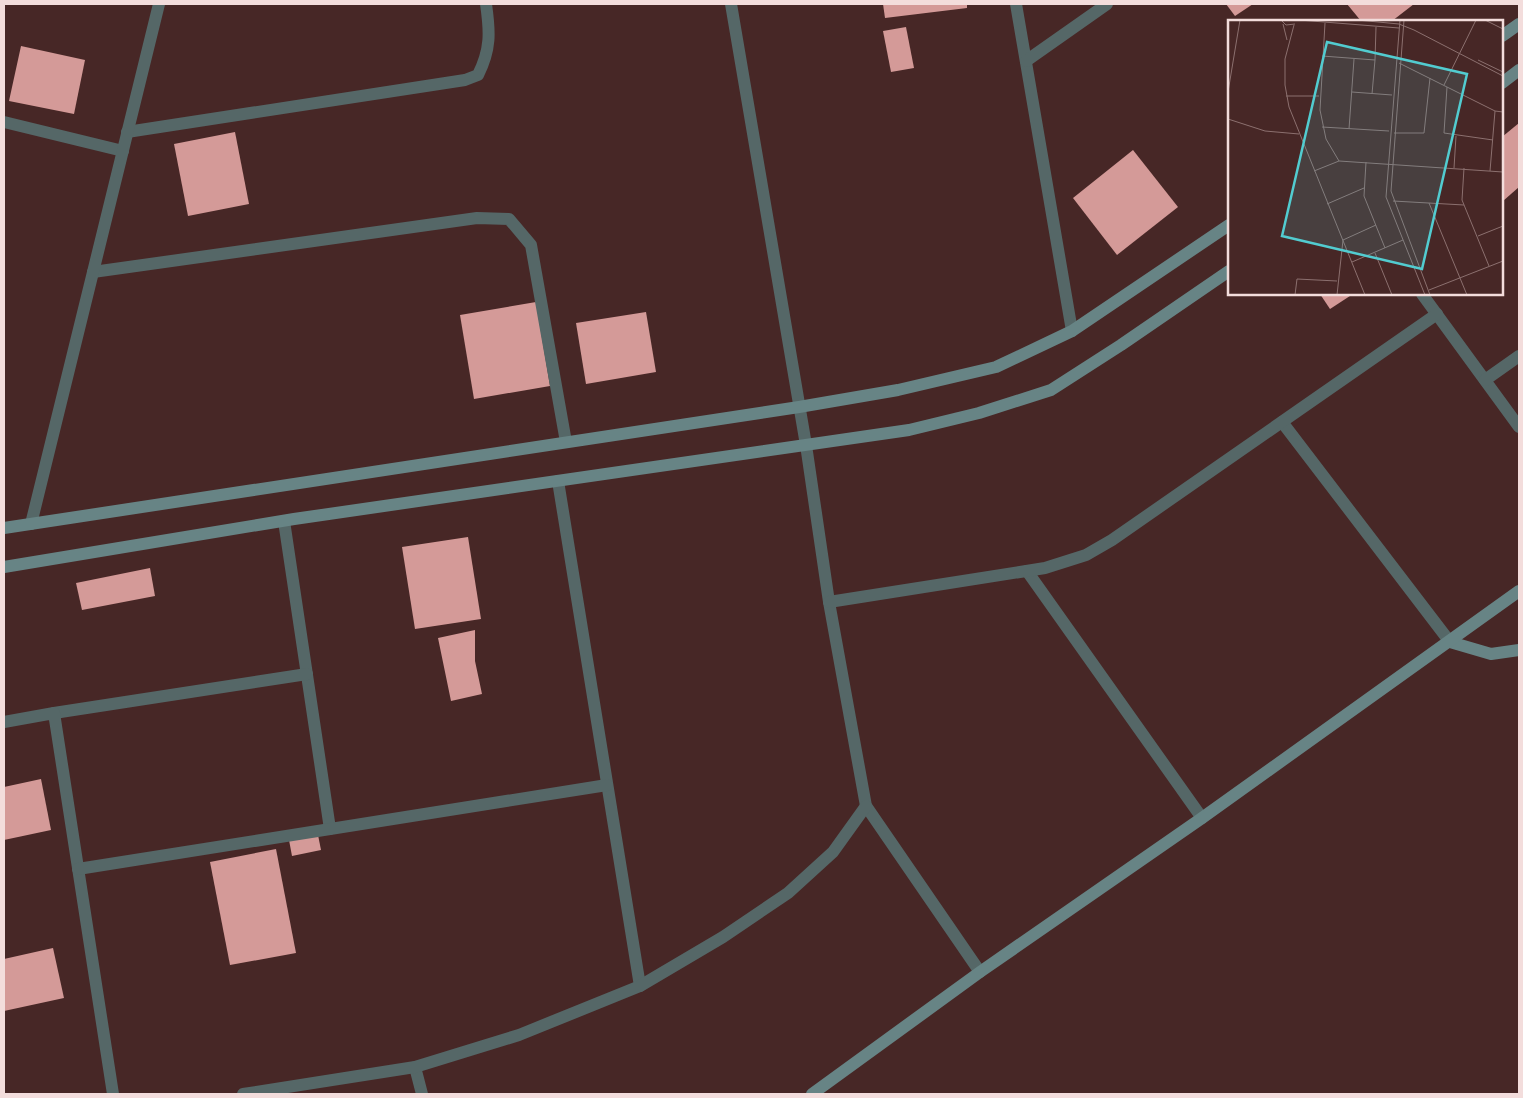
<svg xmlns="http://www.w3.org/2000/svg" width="1523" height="1098" font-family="'Titillium Web',sans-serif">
	<rect width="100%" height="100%" fill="#472726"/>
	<g fill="#d49a98">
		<path d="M883 4H967V8L885 18Z"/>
		<path d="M1226 4H1253L1235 16Z"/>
		<path d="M1347 4H1414L1392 21H1361Z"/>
		<path d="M906 27 914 68 891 72 883 31Z"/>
		<path d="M21 46 85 60 74 114 9 101Z"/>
		<path d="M1519 123V187L1503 201 1502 137Z"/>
		<path d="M235 132 249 204 188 216 174 144Z"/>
		<path d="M1133 150 1178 207 1117 255 1073 198Z"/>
		<path d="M1320 294H1353L1330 309Z"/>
		<path d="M536 302 550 386 474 399 460 315Z"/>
		<path d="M646 312 656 372 586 384 576 323Z"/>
		<path d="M468 537 481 619 415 629 402 547Z"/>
		<path d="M150 568 155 596 82 610 76 583Z"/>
		<path d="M475 630V661L482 694 451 701 438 638Z"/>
		<path d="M41 779 51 830 4 840V787Z"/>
		<path d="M318 835 321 850 292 856 289 840Z"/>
		<path d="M276 849 296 953 230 965 210 862Z"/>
		<path d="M53 948 64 998 4 1011V959Z"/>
	</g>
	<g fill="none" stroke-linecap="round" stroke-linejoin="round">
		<g stroke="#556767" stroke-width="12">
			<path d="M731 4 806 445 829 602 866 806 980 972"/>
			<path d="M1016 4 1072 331"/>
			<path d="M1026 61 1107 4"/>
			<path d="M4 122 123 151"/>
			<path d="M127 132 465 80 478 75C491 49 490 32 486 4"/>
			<path d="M93 272 477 218 509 219 531 245 566 442"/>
			<path d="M1422 294 1519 427"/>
			<path d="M1485 380 1519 356"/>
			<path d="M1282 422 1450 642"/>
			<path d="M558 481 640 986"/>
			<path d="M284 521 330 829"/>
			<path d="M31 524 159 4"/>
			<path d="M1027 571 1202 818"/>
			<path d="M829 602 1045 568 1086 555 1112 540 1437 314"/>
			<path d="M54 713 307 674"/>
			<path d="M4 722 54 713 113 1094"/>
			<path d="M78 869 607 785"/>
			<path d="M415 1067 422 1094"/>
			<path d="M243 1094 415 1067 519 1035 640 986 723 937 788 893 833 852 866 806"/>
		</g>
		<g stroke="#678485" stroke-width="12">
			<path d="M1502 36 1519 24"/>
			<path d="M1502 83 1519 70"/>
			<path d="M4 528 799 407 898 390 996 367 1072 331 1229 225"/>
			<path d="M4 567 294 519 909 430 979 413 1051 390 1121 345 1229 271"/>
			<path d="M1450 642 1491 654 1519 650"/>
			<path d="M812 1094 980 972 1202 818 1519 591"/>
		</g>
	</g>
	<g transform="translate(1228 20)">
		<rect width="275" height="275" fill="#472726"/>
		<path fill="none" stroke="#8c706f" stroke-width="1" d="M53 0 58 5 67 4M71 0 171 8M129 0 171 4 186 10 275 56M172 0 158 177 197 275M176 0 163 171 202 275M257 0 275 9M97 3 92 90 98 119 111 141M55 4 59 20M66 5 57 39V65L61 87 137 275M94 36 147 40 148 7M250 40 275 52M171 43 267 91 275 92M216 65 248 0M219 67 216 113 265 120M0 72 12 0M124 72 164 75M144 74 147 40M58 76H91M0 99 37 111 71 114M94 107 161 111M121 109 126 39M166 113H196L202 58M138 142 136 176 157 228M226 148 228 116M236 148 234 180 261 246M86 151 111 141 275 152M262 151 267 91M165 181 236 185M201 183 239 275M99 184 136 168M250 216 275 206M147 233 164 275M124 242 175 220M201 270 275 241M67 275 69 259 109 261M109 275 115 220 148 205"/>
		<path fill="#52ccd0" fill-opacity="0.15" stroke="#52ccd0" stroke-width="2.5" d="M99 22 239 54 194 249 54 216Z"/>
		<rect width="275" height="275" fill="none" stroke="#f3dddc" stroke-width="2.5"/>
	</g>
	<rect width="1523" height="1098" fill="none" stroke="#f3dddc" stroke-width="10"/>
</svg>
